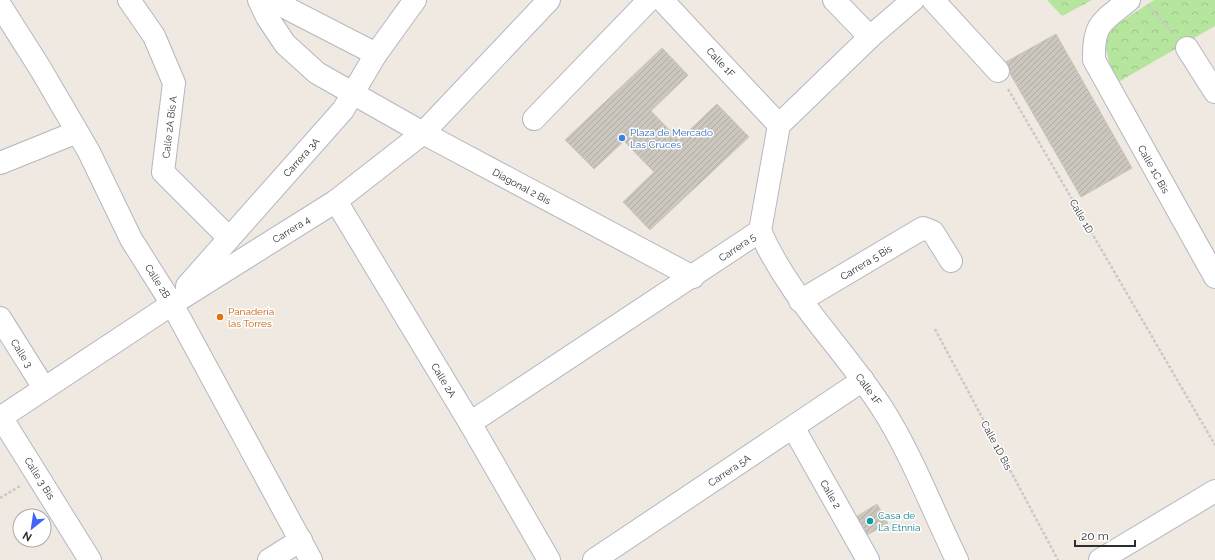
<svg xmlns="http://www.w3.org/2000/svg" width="1215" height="560" font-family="Raleway,sans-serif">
	<defs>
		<pattern id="park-crowns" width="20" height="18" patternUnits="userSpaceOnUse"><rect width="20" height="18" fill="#b6e59e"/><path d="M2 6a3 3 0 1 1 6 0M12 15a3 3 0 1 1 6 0" fill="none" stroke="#9dc588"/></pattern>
		<pattern id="building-hatch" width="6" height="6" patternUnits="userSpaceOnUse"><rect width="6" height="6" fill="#cbc7bf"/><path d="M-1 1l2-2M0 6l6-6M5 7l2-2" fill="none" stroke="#afaba4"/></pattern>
	</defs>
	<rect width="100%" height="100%" fill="#efe9e1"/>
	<g fill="url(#park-crowns)">
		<path d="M1047 0H1092L1062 16Z"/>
		<path d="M1154 0H1215V26L1115 84 1102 34Z"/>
	</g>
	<g fill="url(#building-hatch)" stroke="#cbc5ba">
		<path d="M1056 34 1132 168 1081 197 1004 63Z"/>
		<path d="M662 48 688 75 651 111 679 140 717 104 749 137 650 230 623 202 654 172 624 141 594 169 565 140Z"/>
		<path d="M877 504 888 523 862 538 851 520Z"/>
	</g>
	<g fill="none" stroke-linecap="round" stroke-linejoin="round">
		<g stroke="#b4b7c1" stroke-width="24">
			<g id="minor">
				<path d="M129 0 154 36 174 83 163 172 229 238"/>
				<path d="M259 0 267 17 285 44 317 73 423 133 693 277"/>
				<path d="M271 0 376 54"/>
				<path d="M662 0 779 125"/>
				<path d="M834 0 870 37"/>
				<path d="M933 0 998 71"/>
				<path d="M1129 0C1102 22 1093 23 1094 60L1215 277"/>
				<path d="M0 5 40 68 89 152 131 239 172 304 311 560"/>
				<path d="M1187 48 1215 92"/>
				<path d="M534 119 649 0"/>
				<path d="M0 163 77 132"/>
				<path d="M336 201 470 423 549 560"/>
				<path d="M760 231C790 299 842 346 882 408 911 453 933 511 957 560"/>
				<path d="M187 286 343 110 376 54 415 0"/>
				<path d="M800 301 923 228 933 232 951 261"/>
				<path d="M0 318 44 388"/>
				<path d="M1 417 90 560"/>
				<path d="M0 418 172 304 336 201 423 133 549 0"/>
				<path d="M470 423 760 231 779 125 870 37 913 0"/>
				<path d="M793 427 868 560"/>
				<path d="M269 560 301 540"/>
				<path d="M594 560 863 380"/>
				<path d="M1100 560 1215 491"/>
			</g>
		</g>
		<g stroke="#c9c9c9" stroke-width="2.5" stroke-dasharray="3 2" stroke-linecap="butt">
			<path d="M1149 7 1173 33"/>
			<path d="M1008 89 1215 445"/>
			<path d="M935 329 1058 560"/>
			<path d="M0 498 20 486"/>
		</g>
		<use href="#minor" stroke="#fff" stroke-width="22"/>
	</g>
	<circle fill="#3f7fe0" stroke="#fff" stroke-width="1.5" cx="622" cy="138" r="4"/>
	<circle fill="#e8710a" stroke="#fff" stroke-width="1.5" cx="220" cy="317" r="4"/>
	<circle fill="#0f9aa8" stroke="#fff" stroke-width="1.5" cx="870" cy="521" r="4"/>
	<g text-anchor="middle" stroke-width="3" stroke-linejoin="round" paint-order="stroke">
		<g font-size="10" fill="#2e2e2e" stroke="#fff">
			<text transform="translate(721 62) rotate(47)" y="4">Calle 1F</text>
			<text transform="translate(169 127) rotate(-83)" y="4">Calle 2A Bis A</text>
			<text transform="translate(301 157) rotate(-48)" y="4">Carrera 3A</text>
			<text transform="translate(1154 169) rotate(61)" y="4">Calle 1C Bis</text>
			<text transform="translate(522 186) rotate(28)" y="4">Diagonal 2 Bis</text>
			<text transform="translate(1082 216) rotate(60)" y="4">Calle 1D</text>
			<text transform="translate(291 229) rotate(-32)" y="4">Carrera 4</text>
			<text transform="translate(737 247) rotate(-34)" y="4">Carrera 5</text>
			<text transform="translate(866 262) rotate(-31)" y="4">Carrera 5 Bis</text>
			<text transform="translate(158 281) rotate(58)" y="4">Calle 2B</text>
			<text transform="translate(22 353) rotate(58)" y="4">Calle 3</text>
			<text transform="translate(444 380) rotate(59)" y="4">Calle 2A</text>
			<text transform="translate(869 389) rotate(54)" y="4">Calle 1F</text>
			<text transform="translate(997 445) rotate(62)" y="4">Calle 1D Bis</text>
			<text transform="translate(729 470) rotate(-34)" y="4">Carrera 5A</text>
			<text transform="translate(40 478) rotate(58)" y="4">Calle 3 Bis</text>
			<text transform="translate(831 494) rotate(60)" y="4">Calle 2</text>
		</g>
		<g font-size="10" fill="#366cbe" stroke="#fff" text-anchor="start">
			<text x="630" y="136">Plaza de Mercado<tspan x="630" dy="12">Las Cruces</tspan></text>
		</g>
		<g font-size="10" fill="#c56008" stroke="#fff" text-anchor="start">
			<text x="228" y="315">Panadería<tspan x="228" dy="12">las Torres</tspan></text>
		</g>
		<g font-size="10" fill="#0d838f" stroke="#fff" text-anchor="start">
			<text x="878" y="519">Casa de<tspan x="878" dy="12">La Etnnia</tspan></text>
		</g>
	</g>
	<g transform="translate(32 528) rotate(210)"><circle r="19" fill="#ffffff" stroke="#ababab"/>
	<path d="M0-3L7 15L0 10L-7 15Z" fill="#4264fb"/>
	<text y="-6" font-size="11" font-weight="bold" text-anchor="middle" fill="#2e2e2e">N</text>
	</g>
	<path d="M1075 540v6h60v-6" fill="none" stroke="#2e2e2e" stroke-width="2"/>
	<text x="1081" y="540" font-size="12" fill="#2e2e2e" stroke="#ffffff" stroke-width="3" paint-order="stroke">20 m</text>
</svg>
